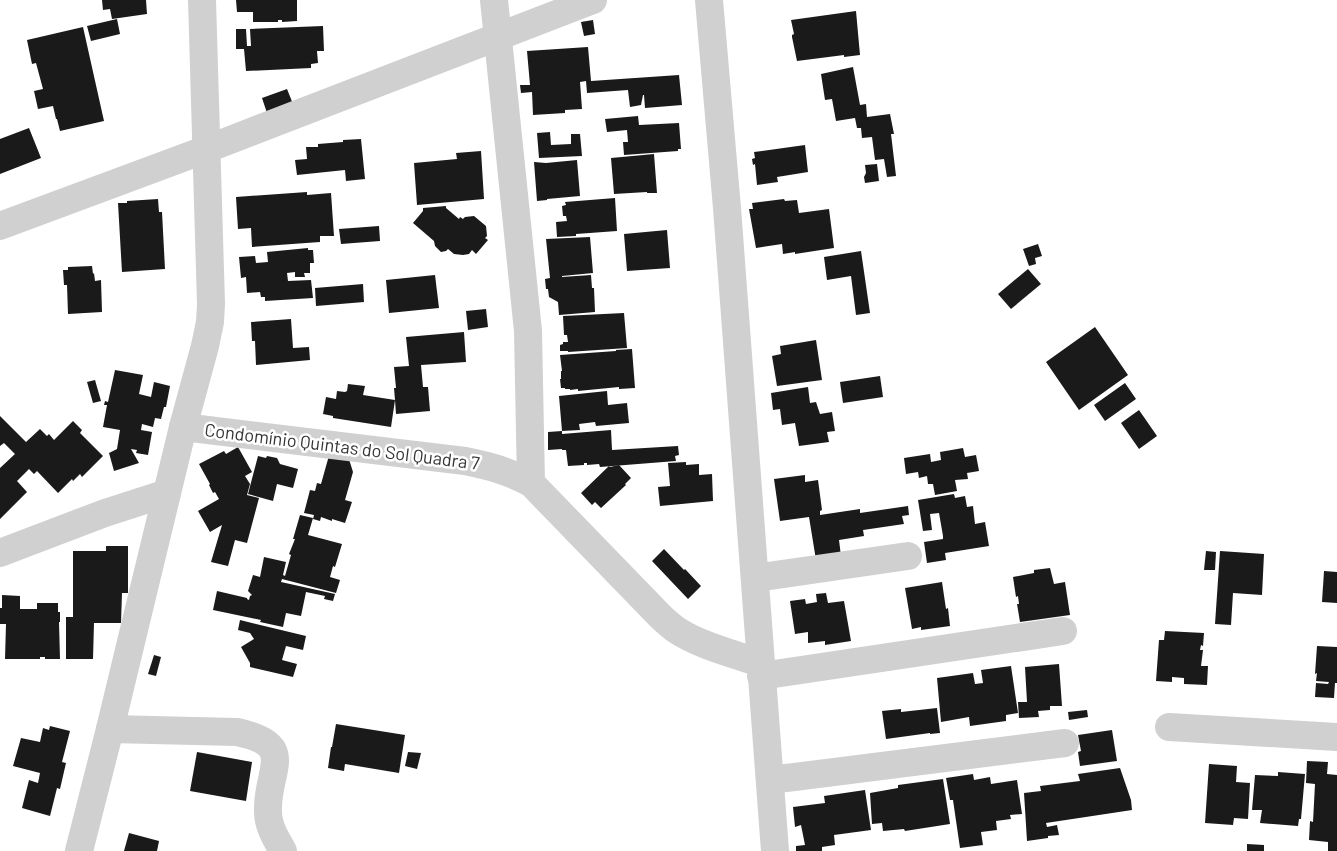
<svg xmlns="http://www.w3.org/2000/svg" width="1337" height="851" font-family="Barlow,sans-serif">
	<rect width="100%" height="100%" fill="#fff"/>
	<g fill="#1a1a1a">
		<path d="M102 0H146L147 14 112 19 110 9 103 10Z"/>
		<path d="M236 0H297V21L282 22V20H278V22H253V12H237Z"/>
		<path d="M856 11 860 55 844 57V55L797 61 792 37V35L794 34 791 20Z"/>
		<path d="M117 19 120 34 91 41 87 26Z"/>
		<path d="M593 20 595 34 584 36 581 22Z"/>
		<path d="M323 26 324 51H317L318 63 311 64V68L246 71 244 49H236V29H246L247 46H251L250 29Z"/>
		<path d="M83 27 104 121 60 131 57 119H56L53 106 38 109 34 91 43 89 36 63 32 64 27 40Z"/>
		<path d="M588 47 591 81 679 75 682 105 645 108 644 95H643L641 105 630 107 628 90 587 93 586 81 580 82 582 109 565 110V113L533 115 532 92 521 93 520 85H530L527 51Z"/>
		<path d="M853 67 860 105 866 104 867 117 890 114 894 134H891L896 176 887 177 884 159 875 160 872 137 862 138 861 128H857L855 118 836 121 832 99 825 100 821 74Z"/>
		<path d="M287 89 293 104 267 113 262 98Z"/>
		<path d="M638 116 639 125 679 123 681 149H678V151L624 155 623 142H628L627 130 607 132 605 119Z"/>
		<path d="M29 128 41 158 0 174V139Z"/>
		<path d="M550 132 551 145 571 144V134H580L582 156 539 158 537 133Z"/>
		<path d="M361 139 365 179 346 181 345 170 297 175 295 160 307 159 306 147H318V144L343 142V140Z"/>
		<path d="M805 145 808 172 777 177 778 182 757 185 755 164 753 165 752 159 755 158 754 152Z"/>
		<path d="M481 151 484 199 417 205 414 163 457 159 456 153Z"/>
		<path d="M654 154 657 193H647V192L614 194 611 158Z"/>
		<path d="M577 160 580 196 547 199V200L537 201 534 162 546 163Z"/>
		<path d="M877 164 879 181 865 183 864 177 866 173 865 165Z"/>
		<path d="M307 192V195L331 193 334 236H320V242L252 247 251 228 238 229 236 197Z"/>
		<path d="M615 198 617 231 576 234V236L557 237 556 222 567 221 566 216H563L562 206 566 205 565 202Z"/>
		<path d="M158 199 159 212H162L165 269 122 272 118 203H127V201Z"/>
		<path d="M784 199 785 201 797 200 799 213 829 209 834 248 795 254V252L783 254 782 244 756 248 749 209H753L752 203Z"/>
		<path d="M446 206V208L459 219 460 217 463 219 465 217 474 216 486 226 487 236 485 238 488 240 476 254 472 250 469 254 463 255 454 254 448 249 446 251 441 252 435 246 434 241 413 223 423 211V208Z"/>
		<path d="M379 226 380 241 341 244 339 229Z"/>
		<path d="M667 230 670 268 627 271 624 234Z"/>
		<path d="M590 237 593 273 562 276V277L591 275 592 288H594L595 312 559 315 558 302 549 297 548 289H546L545 279 550 278 546 239Z"/>
		<path d="M1038 244 1042 256 1035 258 1036 264 1029 266 1023 249Z"/>
		<path d="M308 248V250H313L314 263H310V273H304L305 277H295V272L287 273 288 281 311 280 313 298 265 301V297H261L260 292 247 293 246 277 241 278 239 257 255 256 256 263 268 262 267 252Z"/>
		<path d="M861 251 870 313 856 315 851 276 827 280 824 257Z"/>
		<path d="M92 266 93 274 94 273 95 281 101 280 102 312 68 314 67 285H64L63 270H68V267Z"/>
		<path d="M1028 269 1041 284 1011 309 998 294Z"/>
		<path d="M435 275 439 308 389 313 386 280Z"/>
		<path d="M363 284 364 302 316 306 315 288Z"/>
		<path d="M486 309 488 327 468 330 466 311Z"/>
		<path d="M624 313 627 348 568 352V351H560V345L563 344V342H568L567 335H564L563 316Z"/>
		<path d="M291 319 293 348 309 347 310 360 256 365 255 341H252L251 322Z"/>
		<path d="M1095 327 1128 375 1079 410 1046 362Z"/>
		<path d="M464 332 466 362 421 365 423 387H428L430 411 396 414 395 400 391 427 333 418V416L323 414 326 397 336 399 337 391 345 392 347 391 348 384 365 386 363 395 395 400 394 388H396L394 367 409 366 406 337Z"/>
		<path d="M816 340 822 380 777 386 772 356 781 354 780 346Z"/>
		<path d="M632 349 635 388 619 389V387L578 391V389L570 390V389H565V388H561L560 379H561V371H562L560 355 616 351V350Z"/>
		<path d="M115 370 143 375 139 394 151 397 154 382 170 386 166 407H164L161 419 155 418 153 427 142 424 141 430 152 432 148 455 136 453 137 450 131 449 139 463 114 471 109 453 117 449 120 430 103 427 107 405H104L105 401 108 402Z"/>
		<path d="M880 376 883 397 843 403 840 382Z"/>
		<path d="M95 380 101 401 93 403 87 382Z"/>
		<path d="M1125 383 1136 399 1105 421 1094 405Z"/>
		<path d="M808 387 810 403 816 402 820 414 832 412 835 431 827 432 829 442 799 446 795 423 782 425 780 409 773 410 771 393Z"/>
		<path d="M607 391 608 405 627 403 629 423 596 426 595 422 579 424 580 430 562 431 559 396Z"/>
		<path d="M1139 410 1157 436 1139 449 1121 423Z"/>
		<path d="M0 416 26 442 40 429 47 436 49 434 54 440 73 421 82 430 80 433 103 456 82 477 80 474 73 481 72 479 58 493 37 471 34 474 29 469 17 481 27 492 0 519V468L15 454 4 443 0 446Z"/>
		<path d="M611 430 612 450 678 446 679 455 675 456 676 461 600 467 599 464 587 465V463H584V465L568 466 566 450H562V449L548 450V432L562 431V434Z"/>
		<path d="M238 447 252 472 245 476 250 484 247 495 259 498 247 543 235 540 228 566 211 562 222 525 210 532 198 511 219 499 215 492 213 493 209 485 210 484 199 464 224 451 226 454Z"/>
		<path d="M963 448 965 457 976 455 979 471 967 473 968 479 955 480 957 491 935 495 933 484H928L927 476 919 478 918 472 906 474 904 458 930 454 931 462 941 460 940 452Z"/>
		<path d="M330 452 348 456 353 472 345 500 352 502 345 523 332 519V521L321 517 320 521 313 519 314 515 304 513 310 490 315 491 317 483 321 484Z"/>
		<path d="M258 456 266 458 267 456 277 458 280 464 298 469 293 488 277 484 273 501 248 494Z"/>
		<path d="M686 462V465L699 464V475L712 474 713 501 660 506 658 487 670 486 668 463Z"/>
		<path d="M619 465 631 478 625 484 626 485 601 508 595 502 592 505 581 493 609 466 610 467Z"/>
		<path d="M805 475V482L818 480 822 510 820 511V515L860 509V513L908 506 909 515 902 516 904 524 863 530 864 536 839 540 841 556 816 560 809 517 780 521 774 479Z"/>
		<path d="M954 494 955 498 965 496 967 507 973 506 975 524 985 522 989 546 945 553 946 560 927 563 924 542 943 539V536L939 513 930 514 932 530 923 531 918 500Z"/>
		<path d="M300 515 313 518 308 535 342 544 335 567 333 566 330 577 340 580 336 593 282 579 281 582 335 594 333 601 324 599 325 596 306 592 301 616 286 613 283 627 260 622 261 620 213 610 217 591 247 598V599L249 600 250 596 252 595 248 591 253 575 260 577 264 557 286 562 283 575 285 576 291 555 289 554 295 539H293Z"/>
		<path d="M106 546H128V593H122L121 623H94L93 659H66V617H73V551H106Z"/>
		<path d="M664 549 684 570 685 569 701 586 688 599 652 561Z"/>
		<path d="M1206 551 1216 552 1215 570H1204Z"/>
		<path d="M1220 551 1264 554 1262 595 1233 593 1231 625 1215 624Z"/>
		<path d="M1050 568 1054 584 1065 582 1070 615 1020 622 1017 604H1019L1018 596 1016 597 1013 577 1034 573V570Z"/>
		<path d="M1324 571 1337 572V603L1322 602Z"/>
		<path d="M942 582 946 609 948 608 950 626 921 630V627L912 629 905 588Z"/>
		<path d="M826 593 828 603 844 601 851 641 825 645V641L808 643V632L795 634 790 601 805 599 806 604 817 602 816 594Z"/>
		<path d="M2 595 20 596V609H37V603H58V612H60V622H59L60 659H45V657H40V659H5L6 624H0V608H2Z"/>
		<path d="M240 620 306 636 303 650 286 646 282 660 297 664 293 677 250 667V663L241 647 254 639 250 633 238 630Z"/>
		<path d="M1165 631 1204 633 1203 646 1201 645 1200 650H1203L1201 666H1208L1207 685 1184 684V678L1172 677V682L1156 681 1159 640H1164Z"/>
		<path d="M1317 646 1337 647V683H1335L1334 698 1315 697 1316 683 1328 684 1329 682 1316 681 1317 673 1315 674Z"/>
		<path d="M154 655 161 657 156 676 148 674Z"/>
		<path d="M1059 664 1062 706H1050V710L1038 711 1039 717 1019 718 1018 702H1027L1025 667Z"/>
		<path d="M1011 666 1018 713 1006 715V721L970 726 969 717 941 722 937 678 973 673 975 684 983 683 981 670Z"/>
		<path d="M937 708 940 733 930 734V733L886 739 882 711 901 709V712Z"/>
		<path d="M1087 710 1088 717 1069 720 1068 712Z"/>
		<path d="M336 724 405 735 399 773 345 764 344 771 328 768 331 747H332Z"/>
		<path d="M50 726 70 731 62 762 66 763 60 789 57 788 50 816 22 808 29 780 38 783 40 773 13 766 21 738 40 742 43 728 49 730Z"/>
		<path d="M1112 730 1117 761 1080 766 1078 752 1081 751 1078 735Z"/>
		<path d="M197 752 252 762 246 801 190 791Z"/>
		<path d="M408 752 421 753 417 769 405 766Z"/>
		<path d="M1307 761 1328 762 1327 774 1337 775V851H1328V842L1309 840 1310 821 1313 822 1315 784 1306 783Z"/>
		<path d="M1209 764 1237 766 1236 782 1250 783 1248 819 1234 818 1233 825 1205 823Z"/>
		<path d="M1120 768 1131 800 1132 810 1046 823 1047 827 1057 825 1059 835 1048 836V838L1027 841 1024 793 1041 791 1040 786 1080 781 1078 774Z"/>
		<path d="M1278 772 1305 774 1301 819H1299L1298 826 1260 823 1262 810H1252L1255 775 1278 776Z"/>
		<path d="M973 774 974 780 990 777 991 784 1017 780 1022 814 1010 815 1011 819 996 821 997 830 981 832 983 845 960 848 953 800H950L946 778Z"/>
		<path d="M943 779 950 824 905 831 904 829 883 831 882 823 872 824 870 793 898 788V785Z"/>
		<path d="M865 790 871 830 834 835 835 845 822 847V851H796V846L805 845 801 825 795 827 793 807 825 803 824 796Z"/>
		<path d="M129 833 159 841 157 851H124Z"/>
		<path d="M1247 844 1264 845V851H1247Z"/>
	</g>
	<g fill="none" stroke-linecap="round" stroke-linejoin="round">
		<g stroke="#d0d0d0" stroke-width="28">
			<path d="M494 0 528 331 531 483"/>
			<path d="M709 0 727 208 775 851"/>
			<path d="M0 226 207 149 593 0"/>
			<path d="M183 427 465 461C490 466 508 471 531 483L660 616C665 621 670 625 675 629 698 645 734 654 760 663"/>
			<path d="M0 553 105 513 167 493"/>
			<path d="M755 578 908 556"/>
			<path d="M761 676 1063 631"/>
			<path d="M1169 727 1337 737"/>
			<path d="M110 729 237 732C299 745 266 770 268 812 268 826 276 839 283 851"/>
			<path d="M770 780 1065 743"/>
			<path d="M79 851 110 729 183 427 205 346 210 322 211 304 202 0"/>
		</g>
	</g>
	<g text-anchor="middle" stroke-width="5" stroke-linejoin="round" paint-order="stroke">
		<g font-size="18" fill="#333" stroke="#fff">
			<text transform="translate(342 447) rotate(7)" y="6">Condomínio Quintas do Sol Quadra 7</text>
		</g>
	</g>
</svg>
